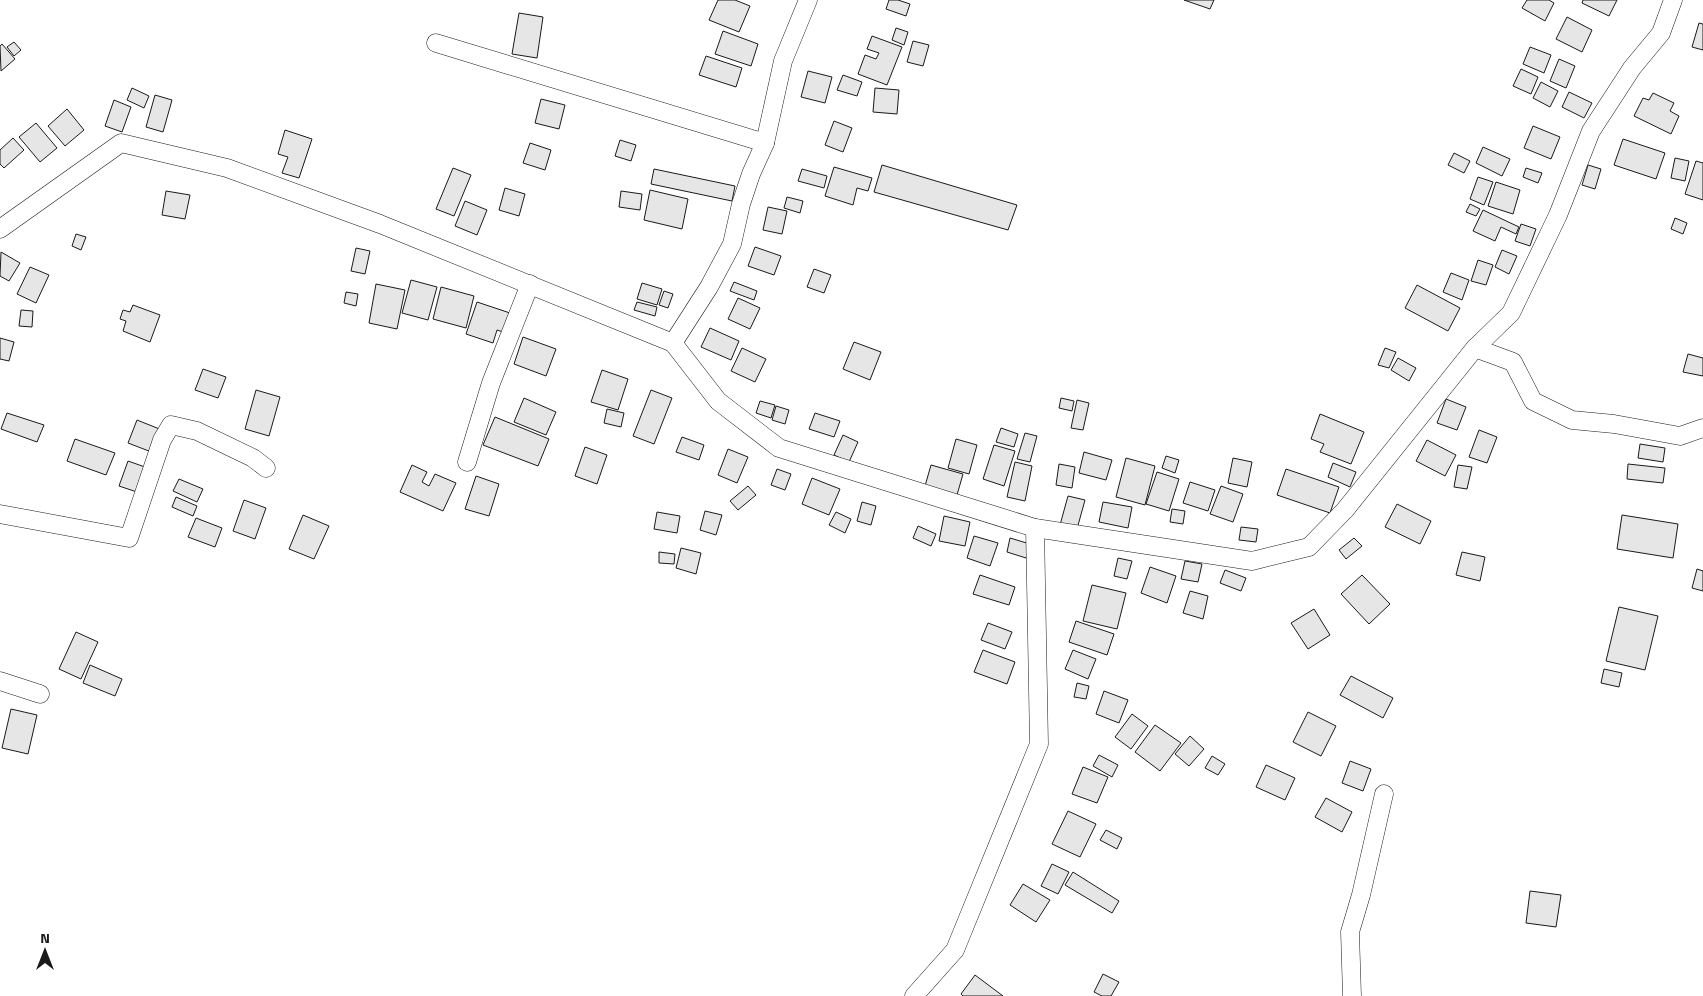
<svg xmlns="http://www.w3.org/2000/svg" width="1703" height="996" font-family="'Titillium Web',sans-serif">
	<rect width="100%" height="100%" fill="#fff"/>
	<g fill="#e6e6e6" stroke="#1a1a1a">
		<path d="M718 0H735L750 6 739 32 709 20Z"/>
		<path d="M889 0H898L910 4 906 16 886 9Z"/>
		<path d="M1184 0H1214L1210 9Z"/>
		<path d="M1527 0H1549L1554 3 1545 21 1522 8Z"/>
		<path d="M1583 0H1617L1609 16 1582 3Z"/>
		<path d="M519 13 543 17 537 58 512 54Z"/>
		<path d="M1567 17 1592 30 1582 52 1556 39Z"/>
		<path d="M1699 23 1703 24V50L1692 47Z"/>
		<path d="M896 28 908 32 904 45 892 40Z"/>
		<path d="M723 31 758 44 751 66 715 54Z"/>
		<path d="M872 36 902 47 887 85 858 74 865 55 876 59 879 53 867 49Z"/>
		<path d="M913 41 929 45 923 66 907 62Z"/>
		<path d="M14 42 21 50 14 56 7 47Z"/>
		<path d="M2 44 15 59 1 71 0 46Z"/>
		<path d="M1530 47 1551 55 1544 73 1523 64Z"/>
		<path d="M706 56 742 68 736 87 699 75Z"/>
		<path d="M1559 59 1575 66 1566 88 1550 81Z"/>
		<path d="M1521 69 1538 77 1531 94 1513 86Z"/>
		<path d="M808 71 832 77 825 103 801 97Z"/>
		<path d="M843 75 862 82 857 96 837 90Z"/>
		<path d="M1541 82 1558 91 1550 107 1533 98Z"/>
		<path d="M132 88 149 96 144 108 127 100Z"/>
		<path d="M875 88 899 90 897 114 873 112Z"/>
		<path d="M1569 92 1592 103 1584 118 1562 107Z"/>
		<path d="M1653 93 1674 103 1670 111 1679 116 1671 134 1634 116 1643 98 1649 100Z"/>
		<path d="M155 95 172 100 163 132 146 127Z"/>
		<path d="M541 99 565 105 559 129 535 123Z"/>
		<path d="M114 100 131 107 122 132 105 126Z"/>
		<path d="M67 109 84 130 65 146 48 126Z"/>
		<path d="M834 121 852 128 843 152 825 145Z"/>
		<path d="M36 123 57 148 40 162 19 137Z"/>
		<path d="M1533 126 1560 137 1551 159 1524 148Z"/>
		<path d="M285 130 312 139 299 178 282 173 288 157 278 154Z"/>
		<path d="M13 138 24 150 4 168 0 164V150Z"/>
		<path d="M1623 139 1665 153 1656 179 1614 165Z"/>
		<path d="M620 140 636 145 631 161 615 156Z"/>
		<path d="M530 143 551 150 545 170 523 163Z"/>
		<path d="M1483 147 1510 159 1502 176 1476 163Z"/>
		<path d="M1454 153 1470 161 1464 173 1448 165Z"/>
		<path d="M1675 158 1689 161 1685 181 1671 178Z"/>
		<path d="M1696 161 1703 163V200L1685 194Z"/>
		<path d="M882 165 1017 205 1008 230 874 192Z"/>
		<path d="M1588 165 1601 169 1595 189 1582 185Z"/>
		<path d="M834 167 872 178 868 191 857 188 853 205 825 196Z"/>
		<path d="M453 168 471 175 454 216 436 209Z"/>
		<path d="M1526 168 1542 173 1538 183 1523 177Z"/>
		<path d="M654 169 735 186 732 201 651 184Z"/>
		<path d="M802 169 827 176 824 188 798 181Z"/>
		<path d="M1478 177 1493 182 1484 205 1470 199Z"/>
		<path d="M1496 182 1520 190 1513 214 1488 206Z"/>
		<path d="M505 188 525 194 519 216 499 210Z"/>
		<path d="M650 190 688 199 682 229 644 220Z"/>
		<path d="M166 191 190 195 185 219 162 215Z"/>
		<path d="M621 191 642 194 640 210 619 207Z"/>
		<path d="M787 197 803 201 800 213 784 208Z"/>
		<path d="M465 201 487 210 477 235 455 226Z"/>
		<path d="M1470 204 1480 209 1476 216 1466 212Z"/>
		<path d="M768 207 787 211 782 234 763 230Z"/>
		<path d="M1483 210 1519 227 1516 234 1501 227 1495 241 1473 231Z"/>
		<path d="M1675 218 1687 223 1683 234 1671 229Z"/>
		<path d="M1521 224 1536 229 1530 246 1515 241Z"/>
		<path d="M76 234 86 237 81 250 72 246Z"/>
		<path d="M755 247 781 256 774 275 748 266Z"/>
		<path d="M356 248 370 251 365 274 351 271Z"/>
		<path d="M1502 250 1517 256 1509 274 1495 267Z"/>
		<path d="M1 252 20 263 9 281 0 276Z"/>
		<path d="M1478 260 1493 265 1486 285 1471 281Z"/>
		<path d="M30 267 49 275 36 303 17 294Z"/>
		<path d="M814 269 831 275 824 293 807 287Z"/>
		<path d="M1451 273 1469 280 1462 300 1443 292Z"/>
		<path d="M411 280 437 287 428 320 402 313Z"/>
		<path d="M734 282 757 291 754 300 730 291Z"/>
		<path d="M642 283 662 289 657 305 637 299Z"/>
		<path d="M376 284 405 290 397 329 369 323Z"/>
		<path d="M1417 285 1460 308 1448 331 1405 308Z"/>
		<path d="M441 287 474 296 466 328 433 319Z"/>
		<path d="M664 291 673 294 668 308 659 305Z"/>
		<path d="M346 292 358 294 356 306 344 303Z"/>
		<path d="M738 298 760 308 750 329 728 319Z"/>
		<path d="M477 302 510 313 503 332 497 330 493 343 466 334Z"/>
		<path d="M637 302 657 307 655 316 634 310Z"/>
		<path d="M133 305 160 315 150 342 123 331 126 321 120 319 123 310 130 312Z"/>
		<path d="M21 310 33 311 32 327 19 326Z"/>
		<path d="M710 328 739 341 731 360 701 347Z"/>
		<path d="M523 337 556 349 546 376 514 364Z"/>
		<path d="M0 338 14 342 9 361 0 359Z"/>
		<path d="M854 342 881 352 870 380 843 369Z"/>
		<path d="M742 348 766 359 755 382 731 371Z"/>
		<path d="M1385 348 1396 352 1389 368 1378 365Z"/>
		<path d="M1688 354 1703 358V376L1683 372Z"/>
		<path d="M1398 358 1416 368 1409 381 1391 370Z"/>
		<path d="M203 369 226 377 218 398 195 390Z"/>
		<path d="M602 370 628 379 618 410 591 402Z"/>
		<path d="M256 390 280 397 269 436 245 429Z"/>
		<path d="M651 390 672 398 654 444 633 436Z"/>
		<path d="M524 398 556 412 546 435 514 422Z"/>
		<path d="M1061 398 1074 401 1072 411 1059 408Z"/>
		<path d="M1446 399 1466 407 1457 430 1437 423Z"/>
		<path d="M1077 400 1089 403 1083 430 1071 428Z"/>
		<path d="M760 401 775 405 771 418 756 413Z"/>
		<path d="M776 406 789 410 785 424 772 420Z"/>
		<path d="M607 409 624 413 621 427 604 423Z"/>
		<path d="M7 413 44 425 37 442 1 429Z"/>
		<path d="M815 413 840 421 834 437 809 429Z"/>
		<path d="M1320 414 1364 432 1351 464 1320 452 1324 444 1311 439Z"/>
		<path d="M495 417 549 439 538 466 483 445Z"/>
		<path d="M137 420 162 430 154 453 128 443Z"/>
		<path d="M1001 428 1018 434 1014 447 996 442Z"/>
		<path d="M1479 430 1497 437 1487 463 1469 457Z"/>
		<path d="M1025 433 1037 436 1030 462 1017 459Z"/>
		<path d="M843 435 858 442 849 462 834 455Z"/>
		<path d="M682 437 704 445 699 460 676 452Z"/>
		<path d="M75 439 115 453 106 475 67 461Z"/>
		<path d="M956 439 977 445 969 474 948 468Z"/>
		<path d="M1427 440 1456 455 1445 476 1416 461Z"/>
		<path d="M1640 444 1665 448 1663 462 1638 458Z"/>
		<path d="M994 445 1015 451 1004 486 983 479Z"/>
		<path d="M585 447 607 455 597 484 575 476Z"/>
		<path d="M728 449 748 457 737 483 718 475Z"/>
		<path d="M1084 452 1112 460 1106 480 1079 473Z"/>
		<path d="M1166 456 1179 460 1175 473 1162 468Z"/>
		<path d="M1126 458 1155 466 1145 505 1116 497Z"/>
		<path d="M1233 458 1252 462 1247 487 1228 483Z"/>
		<path d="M128 461 145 467 137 492 119 486Z"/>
		<path d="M1015 462 1032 466 1025 501 1007 497Z"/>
		<path d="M1333 463 1356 472 1350 487 1328 477Z"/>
		<path d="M1059 464 1075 467 1072 488 1056 485Z"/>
		<path d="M1628 464 1665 468 1663 483 1627 479Z"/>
		<path d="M412 465 427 472 422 482 429 486 435 474 456 483 443 511 400 492Z"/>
		<path d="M931 465 963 474 957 495 925 486Z"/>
		<path d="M1458 465 1472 467 1467 489 1454 487Z"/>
		<path d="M777 469 791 474 785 490 771 485Z"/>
		<path d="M1286 469 1339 487 1330 513 1277 495Z"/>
		<path d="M1157 472 1179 479 1169 511 1146 504Z"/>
		<path d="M476 476 499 484 489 516 465 509Z"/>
		<path d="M812 478 840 489 829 515 802 504Z"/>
		<path d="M179 479 203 489 197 502 173 491Z"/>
		<path d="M1190 482 1215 490 1208 511 1183 503Z"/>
		<path d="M748 486 756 495 738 510 730 501Z"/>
		<path d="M1221 486 1243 494 1233 522 1210 514Z"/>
		<path d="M1068 496 1085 500 1077 529 1060 525Z"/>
		<path d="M176 497 197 506 193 516 172 507Z"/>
		<path d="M244 500 266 508 255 539 233 531Z"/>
		<path d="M862 502 876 506 871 525 857 521Z"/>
		<path d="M1103 502 1132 507 1128 528 1099 522Z"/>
		<path d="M1397 504 1431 521 1420 544 1385 527Z"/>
		<path d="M1172 509 1185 511 1183 524 1170 522Z"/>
		<path d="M705 511 722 515 716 535 700 530Z"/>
		<path d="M657 512 680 516 677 533 654 529Z"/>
		<path d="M836 512 851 519 845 533 829 525Z"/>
		<path d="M303 515 329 526 314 559 289 549Z"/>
		<path d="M1622 515 1678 524 1673 558 1617 549Z"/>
		<path d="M944 516 970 522 965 546 939 541Z"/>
		<path d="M196 518 222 528 215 547 188 537Z"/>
		<path d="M918 526 936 534 931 546 913 538Z"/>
		<path d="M1241 527 1258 529 1256 542 1239 540Z"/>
		<path d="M974 536 998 543 990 566 967 558Z"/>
		<path d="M1010 538 1030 544 1026 558 1007 552Z"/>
		<path d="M1354 538 1362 546 1346 559 1339 550Z"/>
		<path d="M681 548 701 553 696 574 676 568Z"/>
		<path d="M659 552 675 554 674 564 659 563Z"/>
		<path d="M1462 552 1485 557 1480 581 1456 575Z"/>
		<path d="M1118 558 1132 561 1127 579 1114 576Z"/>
		<path d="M1185 561 1202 564 1198 582 1181 579Z"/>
		<path d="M1150 567 1176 576 1167 603 1141 593Z"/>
		<path d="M1697 569 1703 571V591L1692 588Z"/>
		<path d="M1225 570 1246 578 1241 591 1220 583Z"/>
		<path d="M980 575 1015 587 1009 605 973 594Z"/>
		<path d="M1362 575 1390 604 1369 624 1341 594Z"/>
		<path d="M1092 585 1126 593 1117 629 1083 621Z"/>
		<path d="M1190 591 1208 596 1203 619 1183 613Z"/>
		<path d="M1619 607 1658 616 1645 670 1606 661Z"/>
		<path d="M1314 609 1330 635 1308 649 1291 623Z"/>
		<path d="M1076 621 1114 634 1107 655 1069 642Z"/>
		<path d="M988 623 1012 632 1005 649 981 640Z"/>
		<path d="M76 632 98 642 81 679 59 669Z"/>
		<path d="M983 650 1015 662 1007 684 974 672Z"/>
		<path d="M1073 650 1096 659 1088 679 1065 669Z"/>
		<path d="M90 665 122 679 115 696 83 683Z"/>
		<path d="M1604 669 1622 673 1619 687 1601 683Z"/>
		<path d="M1351 676 1393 698 1383 718 1340 695Z"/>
		<path d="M1077 683 1089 686 1086 699 1074 697Z"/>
		<path d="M1104 691 1128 700 1119 723 1096 714Z"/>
		<path d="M11 709 37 715 28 754 2 748Z"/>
		<path d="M1308 712 1336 726 1321 756 1293 742Z"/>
		<path d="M1132 714 1148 726 1131 749 1115 737Z"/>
		<path d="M1155 725 1181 743 1160 771 1135 752Z"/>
		<path d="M1190 736 1204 749 1189 766 1175 754Z"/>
		<path d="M1099 755 1118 765 1112 777 1093 766Z"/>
		<path d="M1212 756 1225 764 1218 775 1205 768Z"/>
		<path d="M1350 761 1371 769 1363 791 1342 783Z"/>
		<path d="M1266 765 1295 778 1285 800 1256 787Z"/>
		<path d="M1083 767 1108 777 1097 803 1072 794Z"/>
		<path d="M1326 798 1352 812 1342 832 1315 817Z"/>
		<path d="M1068 811 1096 824 1080 857 1052 844Z"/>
		<path d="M1106 830 1122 838 1117 849 1100 840Z"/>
		<path d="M1052 864 1069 872 1058 894 1041 886Z"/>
		<path d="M1073 872 1119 901 1112 913 1065 885Z"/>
		<path d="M1023 884 1050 900 1036 922 1010 905Z"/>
		<path d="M1530 891 1561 895 1556 927 1526 923Z"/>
		<path d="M1103 974 1119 982 1111 996H1102L1094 992Z"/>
		<path d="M975 975 1003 996H963L961 994Z"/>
	</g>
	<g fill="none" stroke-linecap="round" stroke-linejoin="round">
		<g stroke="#1a1a1a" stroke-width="19">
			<g id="street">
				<path d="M808 0 783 61 765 143 751 174 741 204 732 244 709 287 673 343 718 401 779 448 1035 528 1252 561 1309 547 1345 510 1475 348 1513 362 1533 401 1572 420 1614 424 1680 436 1703 428"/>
				<path d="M436 43 765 143"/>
				<path d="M0 229 121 143 227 168 380 224 673 343"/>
				<path d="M1475 348 1511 313 1558 215 1591 131 1632 68 1661 33 1673 0"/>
				<path d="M467 462 491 383 530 284"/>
				<path d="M0 514 129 538 162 440 171 425 197 431 253 458 266 468"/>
				<path d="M0 681 40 694"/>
				<path d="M914 996 955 950 1039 744 1035 528"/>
				<path d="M1352 996 1350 932 1361 895 1384 794"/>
			</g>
		</g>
		<use href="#street" stroke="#fff" stroke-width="18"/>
	</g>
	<g transform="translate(45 951)" stroke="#ffffff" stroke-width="4" paint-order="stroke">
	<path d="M0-4L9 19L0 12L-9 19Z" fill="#1a1a1a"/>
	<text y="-8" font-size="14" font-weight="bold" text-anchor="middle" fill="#1a1a1a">N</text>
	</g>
</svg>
